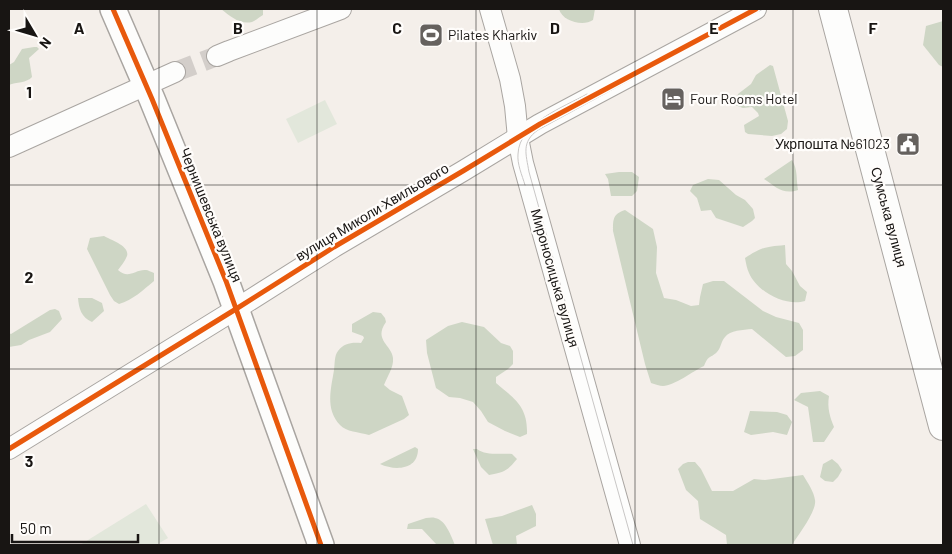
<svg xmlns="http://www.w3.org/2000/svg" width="952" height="554" font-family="Barlow,sans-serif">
	<rect width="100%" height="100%" fill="#f4efea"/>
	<g fill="#e2e7db">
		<path d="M325 100 337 124 298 143 286 119Z"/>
		<path d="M146 504 168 538 156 545H80Z"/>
	</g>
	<g fill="#ced6c5">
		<path d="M221 9H263V15C260 17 256 20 252 22 240 25 230 16 221 9Z"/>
		<path d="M559 9H595L593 20C583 27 562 21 559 9Z"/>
		<path d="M943 21V67L939 65 923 45 926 26Z"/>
		<path d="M34 47H37L39 49 29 58 32 77C27 83 16 82 9 85V65L14 62 22 49Z"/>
		<path d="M770 65 773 66 788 121 787 129 781 134 772 136 748 134 745 132 744 125 759 116 758 113 752 107 743 108 735 105 738 94 751 84 756 75Z"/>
		<path d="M792 160C798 170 796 178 798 190 783 195 776 187 764 179Z"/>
		<path d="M619 172H632L639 177 637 191 632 196H611L608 179 605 174Z"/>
		<path d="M708 179 719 180 736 195 745 200 753 209 755 218 752 221 743 227 716 218 711 210 701 211 697 198 690 191 693 185Z"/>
		<path d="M625 210 653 229 657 247 656 273 664 298 676 300 691 306 699 305 700 297 703 284 713 281H724L763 311 776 317 799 323 803 330V350L795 356 786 357 752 329C743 330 730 330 725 337 721 341 721 348 717 352 710 359 709 354 704 366 693 371 674 386 663 386 660 386 655 384 651 383L645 364 613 231C613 219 613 214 625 210Z"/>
		<path d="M104 236C111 240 130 246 127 256 125 261 121 266 118 270 129 280 135 269 146 270 148 270 151 272 154 273V281C143 290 133 300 119 304L114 301 110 295 87 249 90 238Z"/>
		<path d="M785 245 786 264 792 271 800 286 807 292 805 301C786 307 757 292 749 273 747 269 746 263 745 258 762 247 765 247 785 245Z"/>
		<path d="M78 298H92L102 303 104 311 92 322C81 317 79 309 78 298Z"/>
		<path d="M55 309 59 311 62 319 50 332 29 340 21 345 9 347V333L11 334 50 310Z"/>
		<path d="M373 312 381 313 385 318 386 322C373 340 392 345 393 358 394 367 387 377 384 385L390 390 402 396 409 415 404 419 369 435C359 432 346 432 340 425 325 409 331 389 334 370 335 364 334 356 338 351 344 343 352 342 361 343L364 338 363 336 352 332V324Z"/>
		<path d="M462 322 484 327 501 343 510 346 513 351V364L508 369 496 377V383C515 399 528 407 527 434L520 437 505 431 488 422 481 411 473 402 460 398 449 397 436 388 427 353 426 340 448 326Z"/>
		<path d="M820 391 829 396C827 408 830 417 834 427L824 442H813L808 407 794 400 801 393Z"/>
		<path d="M750 411 777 412 787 415 792 422 787 435 773 432 751 435 744 432Z"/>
		<path d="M415 447 418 449C418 470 395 471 380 464Z"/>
		<path d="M473 449H477C486 456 501 453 512 454L517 459C507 471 505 472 489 475L481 467Z"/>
		<path d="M832 459 838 464 842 470 838 477 833 482 825 481 820 477 823 464Z"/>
		<path d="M688 462H695L701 469 712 491H733L754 479 765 480 803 475C808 483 814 492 815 500 817 511 798 535 792 545H727L726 535 700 519 698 501 686 490 678 469 683 464Z"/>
		<path d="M532 505 536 514V526L516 536 517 545H493L485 519 502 516Z"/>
		<path d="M426 518C429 518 432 517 435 518 446 520 451 536 455 545H437L422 529H407L408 524Z"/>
	</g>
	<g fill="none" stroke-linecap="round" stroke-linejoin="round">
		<path stroke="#d3ceca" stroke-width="20" stroke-dasharray="20 10" stroke-linecap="butt" d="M175 72 217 56"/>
		<g stroke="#a9a5a1" stroke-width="22">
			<g id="minor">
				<path d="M490 9 510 79 515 106 518 138 523 163 630 545"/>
				<path d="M217 56 229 51 341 9"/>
				<path d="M9 147 175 72"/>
				<path d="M9 449 236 309 334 247 463 171 540 124 756 9"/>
			</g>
		</g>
		<g stroke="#a9a5a1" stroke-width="28">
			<path id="tertiary" d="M113 9 152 99 226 281 321 545"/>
		</g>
		<g stroke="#a9a5a1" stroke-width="30">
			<path id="primary" d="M833 9 943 426"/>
		</g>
		<use href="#minor" stroke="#fdfdfc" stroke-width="20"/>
		<use href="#tertiary" stroke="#fdfdfc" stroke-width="25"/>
		<use href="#primary" stroke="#fdfdfc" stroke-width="28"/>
		<g stroke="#c9c7c6" stroke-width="1">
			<path d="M525 185C522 175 517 164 518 154 519 123 564 107 587 94"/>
			<path d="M633 545 529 172C526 154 521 142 538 130L683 51 763 9"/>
		</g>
		<g stroke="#fffdfb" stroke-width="8">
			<g id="cycleway">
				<path d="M113 9 152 99 226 281 321 545"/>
				<path d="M9 449 236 309 334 247 463 171 540 124 756 9"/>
			</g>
		</g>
		<use href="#cycleway" stroke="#e8590c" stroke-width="5"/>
	</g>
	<path fill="none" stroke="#181513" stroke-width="1" stroke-opacity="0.55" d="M159 9V545M317 9V545M476 9V545M635 9V545M793 9V545M9 185H943M9 369H943"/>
	<defs>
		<g id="stadium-square" transform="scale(1.25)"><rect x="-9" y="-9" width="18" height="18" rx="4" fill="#65615e" stroke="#fffdfb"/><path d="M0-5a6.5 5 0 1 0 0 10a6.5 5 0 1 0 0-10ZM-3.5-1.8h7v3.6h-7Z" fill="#fff"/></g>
		<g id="hotel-square" transform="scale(1.25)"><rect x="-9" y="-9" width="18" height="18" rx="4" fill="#65615e" stroke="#fffdfb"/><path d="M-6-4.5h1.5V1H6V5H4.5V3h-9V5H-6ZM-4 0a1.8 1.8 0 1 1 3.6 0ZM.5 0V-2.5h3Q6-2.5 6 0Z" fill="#fff"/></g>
		<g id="civic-square" transform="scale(1.25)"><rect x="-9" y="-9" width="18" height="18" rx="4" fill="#65615e" stroke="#fffdfb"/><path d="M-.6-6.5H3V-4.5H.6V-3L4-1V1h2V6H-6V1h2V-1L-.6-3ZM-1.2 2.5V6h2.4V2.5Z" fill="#fff"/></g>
	</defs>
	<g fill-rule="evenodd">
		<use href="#stadium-square" x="431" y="35"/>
		<use href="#hotel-square" x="673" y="99"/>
		<use href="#civic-square" x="908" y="144"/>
	</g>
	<g text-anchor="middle" stroke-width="4.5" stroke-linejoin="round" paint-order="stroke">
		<g font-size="14" fill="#181513" stroke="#fffdfb" text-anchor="start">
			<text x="448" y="40">Pilates Kharkіv</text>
			<text x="690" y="104">Four Rooms Hotel</text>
			<text x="890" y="149" text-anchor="end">Укрпошта №61023</text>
		</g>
		<g font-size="14" fill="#181513" stroke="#fffdfb">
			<text transform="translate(372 212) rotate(-31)" y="5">вулиця Миколи Хвильового</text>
			<text transform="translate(211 215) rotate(68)" y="5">Чернишевська вулиця</text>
			<text transform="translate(889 217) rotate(75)" y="5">Сумська вулиця</text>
			<text transform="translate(555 278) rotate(74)" y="5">Мироносицька вулиця</text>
		</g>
	</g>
	<g font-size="16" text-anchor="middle" font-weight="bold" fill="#181513" stroke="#fffdfb" stroke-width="4.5" stroke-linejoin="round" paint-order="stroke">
		<text x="79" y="34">A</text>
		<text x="238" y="34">B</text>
		<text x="397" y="34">C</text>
		<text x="555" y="34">D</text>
		<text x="714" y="34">E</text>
		<text x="873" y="34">F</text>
		<text x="29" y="98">1</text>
		<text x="29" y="283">2</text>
		<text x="29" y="467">3</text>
	</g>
	<rect width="952" height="554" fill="none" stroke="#181513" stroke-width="20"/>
	<g transform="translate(35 35) rotate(128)" stroke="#fffdfb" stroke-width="4" paint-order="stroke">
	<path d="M0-4L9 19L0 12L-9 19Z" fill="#181513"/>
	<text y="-8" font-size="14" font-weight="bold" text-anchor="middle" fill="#181513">N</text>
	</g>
	<path d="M12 534v8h126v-8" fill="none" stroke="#181513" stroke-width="2.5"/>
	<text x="20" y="534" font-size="15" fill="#181513" stroke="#fffdfb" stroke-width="4" paint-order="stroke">50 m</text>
</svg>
